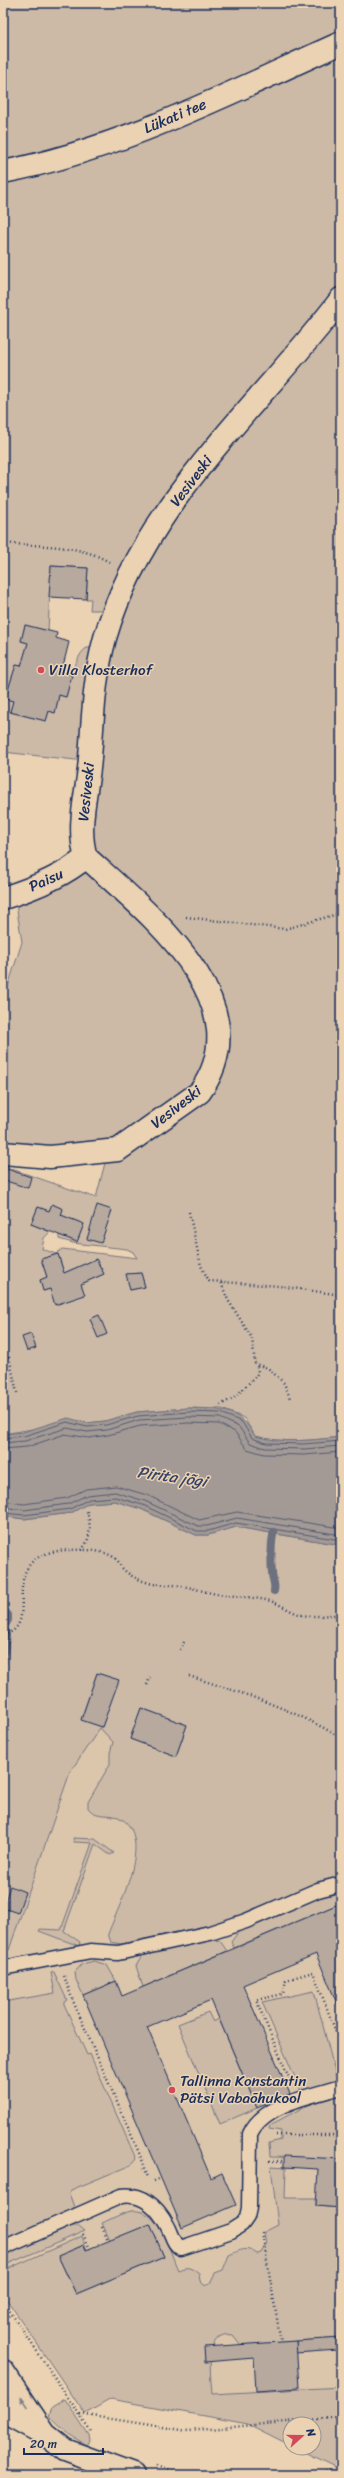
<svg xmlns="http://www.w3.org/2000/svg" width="344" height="2478" font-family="Sriracha,sans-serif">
	<rect width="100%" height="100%" fill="#ead2b2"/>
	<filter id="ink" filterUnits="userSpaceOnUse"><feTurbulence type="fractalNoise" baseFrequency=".025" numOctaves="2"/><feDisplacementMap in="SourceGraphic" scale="8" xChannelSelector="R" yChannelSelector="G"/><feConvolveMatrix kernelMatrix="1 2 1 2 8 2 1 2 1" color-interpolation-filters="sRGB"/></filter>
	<g filter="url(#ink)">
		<path fill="#dbc6ac" d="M341 1620V2390L212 2399 3 2281V1899L90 1722 176 1756Z"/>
		<g fill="#ccbaa6" stroke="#747482" fill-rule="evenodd">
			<path d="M3 3H341V1437C313 1440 282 1444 255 1436L244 1418 222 1409 188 1408 137 1412 105 1421 87 1423 74 1422 3 1434V1166L96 1198 106 1159 76 1144 44 1146 3 1144V1002L22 942 16 904 74 876 107 610H90L91 599H86L88 568 51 566 48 631 25 625 21 641 28 643 21 666 16 665 5 699 13 701 10 712 46 721 49 711 55 713 59 695 66 697C69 685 76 653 87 648H94L85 761 3 752ZM52 1204 63 1209 61 1215 84 1224 77 1242 59 1235V1239L73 1243 127 1249 133 1252 137 1258 62 1249 56 1254 42 1249 44 1238 50 1232 31 1224 38 1207 49 1211ZM58 1254 64 1273 96 1259 104 1274 81 1284 84 1295 50 1289 44 1291 40 1280 47 1277 41 1259ZM141 1273 145 1287 130 1290 127 1274Z"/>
			<path d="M115 1501 141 1509 196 1535H208L236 1527 341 1545V1877L312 1885 220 1923 121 1944 111 1942 108 1934C118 1907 154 1840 122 1819 112 1812 96 1819 88 1808V1802L110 1764V1753L113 1742 100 1728 70 1772 9 1950 3 1953V1516L24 1519 71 1513 89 1503ZM97 1673 118 1680 102 1727 81 1719ZM141 1708 187 1725 176 1756 130 1739Z"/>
			<path d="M73 1838 95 1839 114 1853 110 1855 95 1844 64 1931 80 1942 79 1946 39 1931 40 1929 61 1930 92 1843 74 1842Z"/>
			<path d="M341 1891V1903L234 1948 231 1942 239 1931 329 1893Z"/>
			<path d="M211 1939 220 1941 227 1951 143 1987 136 1966 142 1956Z"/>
			<path d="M94 1961 107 1965 116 1981 83 1995 76 1980 75 1972 82 1964Z"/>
			<path d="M54 1972 67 2000 64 2002V2004L87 2055 90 2054 136 2159 131 2165 71 2190 69 2193 74 2207 69 2213 3 2240V2002L55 1993 51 1973Z"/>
			<path d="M314 1991 337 2080 301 2091 262 2002Z"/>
			<path d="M208 2012 213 2022 219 2019 257 2108 220 2124 178 2024Z"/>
			<path d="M341 2092V2159L270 2157 269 2143 281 2140V2131L269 2129 270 2125 304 2107Z"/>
			<path d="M271 2166 286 2167 285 2198H316V2206L341 2208V2338L241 2345 233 2335C203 2329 211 2376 212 2394L341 2387V2470L296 2448H314V2424H290V2445L248 2424 111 2399 85 2414 3 2294V2271L82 2236 87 2250 84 2245 58 2256 76 2294 164 2257 150 2224 110 2241 102 2223C111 2219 122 2213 131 2211 160 2207 169 2251 178 2270 188 2266 190 2267 199 2274L200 2281 204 2285 210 2283 215 2273 223 2270 229 2255C241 2250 246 2246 257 2254L261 2253 266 2244 264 2232 278 2225Z"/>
			<path d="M73 2226H79L85 2231 3 2266V2256Z"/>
			<path d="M65 2399 89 2435 90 2440 86 2445 67 2433 49 2416 52 2407Z"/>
		</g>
		<path fill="#a39a95" stroke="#6d6f7f" d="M188 1408C218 1410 238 1406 255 1436 282 1444 313 1440 341 1437V1545L236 1527 208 1535H196L141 1509 115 1501 89 1503 71 1513 24 1519 3 1516V1434L23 1432 68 1418 87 1423 105 1421 137 1412Z"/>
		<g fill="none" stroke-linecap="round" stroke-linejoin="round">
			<g stroke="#515a74" stroke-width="1">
				<path d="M3 1438 24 1436 67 1422 87 1427 106 1425 138 1416 188 1412 221 1413 242 1422 252 1438 266 1443 303 1444 341 1441"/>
				<path d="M3 1443 25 1441 67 1428 87 1432 107 1430 139 1420 188 1417 220 1418 239 1427 250 1443 265 1448 304 1449 341 1446"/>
				<path d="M3 1449 27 1447 65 1434 89 1438 108 1435 140 1426 188 1423 219 1424 235 1432 247 1449 264 1454 304 1455 341 1452"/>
				<path d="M3 1501 24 1504 67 1498 86 1489 116 1486 147 1495 199 1520 237 1512 341 1528"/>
				<path d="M3 1507 24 1510 68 1504 87 1495 115 1492 145 1501 198 1526H207L237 1518 341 1535"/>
				<path d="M3 1513 24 1515 70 1509 89 1499 115 1497 143 1505 197 1531H208L236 1523 341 1540"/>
			</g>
			<g stroke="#6d6f7f" stroke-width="8">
				<path d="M274 1532C271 1539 271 1564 272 1573 272 1580 276 1584 274 1591"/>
				<path d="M3 1609 8 1615V1620L4 1627 6 1635 3 1661"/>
			</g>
		</g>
		<g fill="#b7a99d" stroke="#1b2f5e">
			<path d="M51 566 88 568 86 599 49 597Z"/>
			<path d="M25 625 57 633 56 638 69 642 63 666 67 667 66 673 72 675 66 697 59 695 55 713 49 711 46 721 10 712 13 701 5 699 16 665 21 666 28 643 21 641Z"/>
			<path d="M7 1169 31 1177 28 1188 3 1180Z"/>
			<path d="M52 1204 63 1209 61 1215 84 1224 77 1242 31 1224 38 1207 49 1211Z"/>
			<path d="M97 1205 112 1210 101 1243 87 1239Z"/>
			<path d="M58 1254 64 1273 96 1259 104 1274 81 1284 85 1295 55 1305 50 1289 43 1291 40 1280 47 1277 41 1259Z"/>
			<path d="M141 1273 145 1287 130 1290 126 1274Z"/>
			<path d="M99 1315 107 1334 98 1338 90 1319Z"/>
			<path d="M31 1334 36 1348 27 1351 22 1337Z"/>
			<path d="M97 1673 119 1680 102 1727 81 1720Z"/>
			<path d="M141 1708 187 1725 176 1756 130 1739Z"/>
			<path d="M10 1886 25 1892 18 1913 3 1908Z"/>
			<path d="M341 1903V2013L316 1954 243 1985 290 2094 257 2108 211 2000 147 2027 211 2178 222 2173 236 2205 182 2228 83 1995 116 1981 122 1996Z"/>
			<path d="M284 2156 341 2159V2208L316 2206 318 2169 284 2167Z"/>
			<path d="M150 2224 164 2257 76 2294 58 2256 84 2245 86 2250Z"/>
			<path d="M341 2338V2387H339L337 2350 296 2353V2341Z"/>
			<path d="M296 2341 299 2388 256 2391 254 2358 205 2362 204 2347Z"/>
		</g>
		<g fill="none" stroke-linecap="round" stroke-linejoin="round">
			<g stroke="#1b2f5e" stroke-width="17">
				<g id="lane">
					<path d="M3 1968 91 1951 118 1953 210 1933 246 1921 318 1890 341 1884"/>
					<path d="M3 2248 121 2196C142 2193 157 2206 167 2225 172 2233 173 2244 181 2248L231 2231 242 2224 247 2217 249 2208 250 2134C263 2104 312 2096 341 2087"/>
				</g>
			</g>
			<g stroke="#1b2f5e" stroke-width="25">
				<g id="street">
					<path d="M3 898C32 889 63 877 86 857"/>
					<path d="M3 1153 50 1157 118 1150 200 1092C264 1002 145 911 86 857 76 826 88 790 90 758 93 718 94 677 105 638 144 502 259 407 341 299"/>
					<path d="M3 2371 43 2431"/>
					<path d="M3 2408 14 2417 45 2434 65 2450 133 2475"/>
				</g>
			</g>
			<g stroke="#1b2f5e" stroke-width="25">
				<path id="secondary" d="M3 172C121 149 231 92 341 43"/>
			</g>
			<g stroke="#1b2f5e" stroke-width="2.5" stroke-dasharray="1 3" stroke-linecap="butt">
				<path d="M3 543C39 547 77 543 109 562"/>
				<path d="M186 917 285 929 341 913"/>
				<path d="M189 1212 201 1266 209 1281 279 1286 341 1295"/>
				<path d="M221 1283 228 1300 252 1338 255 1364 268 1368 284 1383 290 1398"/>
				<path d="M9 1357 17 1393"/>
				<path d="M220 1405 234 1398 256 1376 258 1372 257 1366"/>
				<path d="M81 1550C92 1540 91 1522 86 1509"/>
				<path d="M3 1635C42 1626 0 1572 45 1554 61 1548 103 1547 116 1559 119 1561 120 1566 123 1569 130 1576 139 1580 149 1583 160 1586 171 1584 182 1586 194 1588 205 1592 217 1594 233 1596 250 1597 266 1600 277 1602 286 1609 296 1613 311 1619 326 1614 341 1615"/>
				<path d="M180 1650 184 1642"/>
				<path d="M189 1676C242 1693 294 1709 341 1738"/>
				<path d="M147 1685 150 1677"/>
				<path d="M64 1976 73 2001 143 2162 148 2178"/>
				<path d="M290 2080 256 2000 283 1994 286 1980 313 1972 341 2045"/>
				<path d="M276 2135H341"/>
				<path d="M269 2161H284"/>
				<path d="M154 2181 161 2178"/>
				<path d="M102 2227 108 2241"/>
				<path d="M262 2232 281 2342"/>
				<path d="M83 2234 90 2249"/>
				<path d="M3 2301 92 2433"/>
				<path d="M3 2322 12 2315"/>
				<path d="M80 2414 188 2431 341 2417"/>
				<path d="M156 2466 182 2475"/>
				<path d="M318 2475 327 2471 341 2470"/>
			</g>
			<use href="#lane" stroke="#ead2b2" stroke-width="14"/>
			<use href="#street" stroke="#ead2b2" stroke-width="22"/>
			<use href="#secondary" stroke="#ead2b2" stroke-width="22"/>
		</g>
		<defs><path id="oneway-solid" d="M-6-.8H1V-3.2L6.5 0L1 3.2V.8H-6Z"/></defs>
		<use fill="#828088" href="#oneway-solid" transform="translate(24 2402) rotate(-124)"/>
	</g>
	<g fill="#d1495b" stroke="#ead2b2" stroke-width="1.5">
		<circle cx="41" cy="670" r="4"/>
		<circle cx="172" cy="2090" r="4"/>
	</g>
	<g text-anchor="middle" stroke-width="3" stroke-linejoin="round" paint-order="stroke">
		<g font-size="15" fill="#1b2f5e" stroke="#ead2b2">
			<text transform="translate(175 116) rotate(-23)" y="5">Lükati tee</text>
			<text transform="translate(191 481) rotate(-53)" y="5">Vesiveski</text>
			<text transform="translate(86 792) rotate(-84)" y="5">Vesiveski</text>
			<text transform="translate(46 880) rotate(-24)" y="5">Paisu</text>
			<text transform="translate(176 1107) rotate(-38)" y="5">Vesiveski</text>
		</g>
		<g font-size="15" fill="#1b2f5e" stroke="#ead2b2" text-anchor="start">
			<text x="49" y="675">Villa Klosterhof</text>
			<text x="180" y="2086">Tallinna Konstantin<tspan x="180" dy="17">Pätsi Vabaõhukool</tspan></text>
		</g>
		<g font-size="16" font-style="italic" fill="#364469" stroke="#ead2b2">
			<text transform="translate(172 1476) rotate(8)" y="6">Pirita jõgi</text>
		</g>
	</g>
	<rect width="344" height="2478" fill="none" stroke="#ead2b2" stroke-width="16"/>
	<rect x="8" y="8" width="328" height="2462" fill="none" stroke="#1b2f5e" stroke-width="1.5" filter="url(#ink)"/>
	<g transform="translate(302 2436) rotate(69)"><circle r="19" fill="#ead2b2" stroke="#979190"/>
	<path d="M0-3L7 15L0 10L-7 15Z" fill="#d1495b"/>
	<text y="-6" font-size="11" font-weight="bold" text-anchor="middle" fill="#1b2f5e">N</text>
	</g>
	<path d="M24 2448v6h79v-6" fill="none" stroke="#1b2f5e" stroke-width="2"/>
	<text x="30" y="2448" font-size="12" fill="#1b2f5e" stroke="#ead2b2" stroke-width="3" paint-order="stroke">20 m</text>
</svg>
